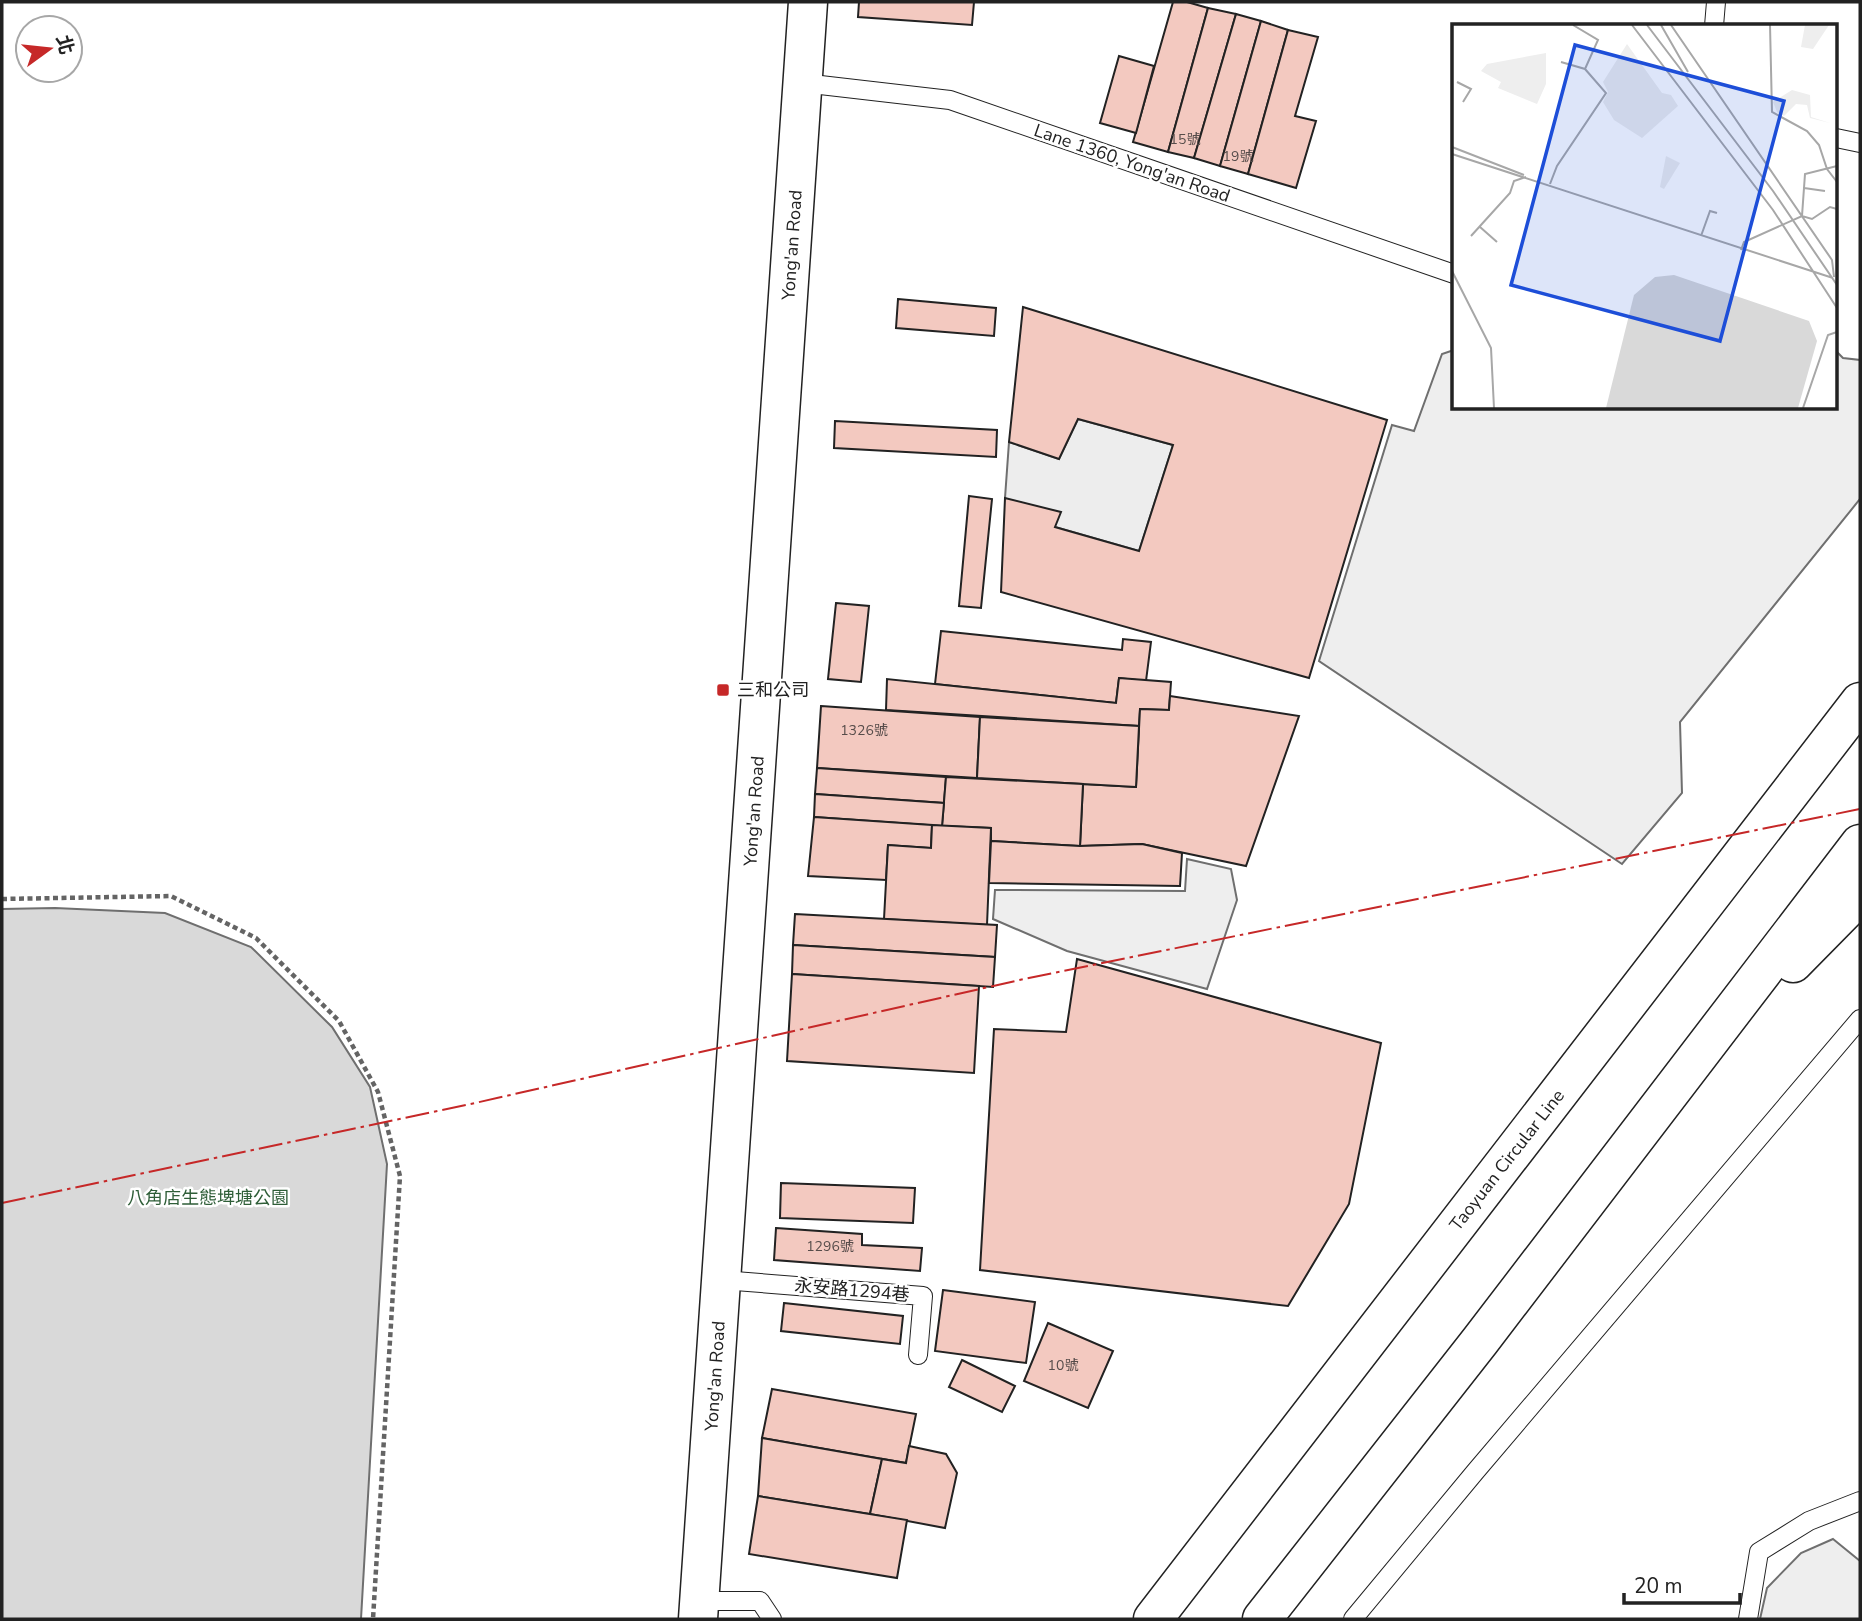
<svg xmlns="http://www.w3.org/2000/svg" width="1862" height="1621" font-family="'Nunito Sans','Noto Sans TC',sans-serif">
	<rect width="100%" height="100%" fill="#fff"/>
	<g fill="#eee" stroke="#6f6f6f" stroke-width="2">
		<path d="M1454 350V408H1836V351L1843 358 1860 360V499L1680 722 1682 793 1622 864 1319 661 1392 425 1414 431 1442 354Z"/>
		<path d="M1187 859 1231 869 1237 900 1207 989 1067 951 993 919 995 890 1185 891Z"/>
		<path d="M1833 1539 1860 1561V1619H1760L1767 1588 1801 1553Z"/>
	</g>
	<path fill="#ededed" stroke="#6f6f6f" stroke-width="2" d="M1078 419 1173 445 1139 551 1055 527 1005 498 1009 442 1059 459Z"/>
	<path fill="#d9d9d9" stroke="#6f6f6f" stroke-width="2" d="M55 908 165 913 251 947 332 1027 370 1087 387 1164 361 1619H2V909Z"/>
	<g fill="#f3c9c0" stroke="#222" stroke-width="2">
		<path d="M859 2H974L972 25 858 17Z"/>
		<path d="M1173 2H1187L1208 8 1168 152 1133 142Z"/>
		<path d="M1208 8 1236 14 1194 158 1168 152Z"/>
		<path d="M1236 14 1261 21 1220 166 1194 158Z"/>
		<path d="M1261 21 1288 30 1248 174 1220 166Z"/>
		<path d="M1288 30 1318 37 1295 116 1316 121 1296 188 1248 174Z"/>
		<path d="M1119 56 1154 66 1136 133 1100 123Z"/>
		<path d="M898 299 996 308 994 336 896 328Z"/>
		<path d="M1023 307 1387 420 1309 678 1001 592 1005 498 1061 512 1055 527 1139 551 1173 445 1078 419 1059 459 1009 442Z"/>
		<path d="M835 421 997 430 996 457 834 448Z"/>
		<path d="M969 496 992 499 981 608 959 606Z"/>
		<path d="M836 603 869 606 861 682 828 679Z"/>
		<path d="M941 631 1122 650 1123 639 1151 642 1146 681 1119 678 1116 703 935 684Z"/>
		<path d="M1119 678 1171 682 1169 710 1140 709 1139 726 886 710 887 679 1116 703Z"/>
		<path d="M1170 696 1299 716 1246 866 1142 844 1080 846 1083 784 1136 787 1140 709 1169 710Z"/>
		<path d="M821 706 980 717 977 778 817 768Z"/>
		<path d="M980 717 1139 726 1136 787 977 778Z"/>
		<path d="M817 768 946 777 944 803 815 794Z"/>
		<path d="M946 777 1083 784 1080 846 991 841V828L942 826Z"/>
		<path d="M815 794 944 803 942 826 814 817Z"/>
		<path d="M814 817 932 825 931 848 888 845 886 880 808 876Z"/>
		<path d="M932 825 991 828 987 925 884 919 888 845 931 848Z"/>
		<path d="M991 841 1080 846 1142 844 1182 853 1180 886 989 883Z"/>
		<path d="M795 914 997 925 995 957 793 945Z"/>
		<path d="M793 945 995 957 993 987 792 974Z"/>
		<path d="M1077 959 1381 1043 1349 1204 1288 1306 980 1270 994 1029 1066 1032Z"/>
		<path d="M792 974 979 986 974 1073 787 1061Z"/>
		<path d="M781 1183 915 1188 913 1223 780 1218Z"/>
		<path d="M776 1228 862 1234V1245L922 1248 920 1271 774 1260Z"/>
		<path d="M943 1290 1035 1302 1026 1363 935 1351Z"/>
		<path d="M784 1303 903 1316 900 1344 781 1331Z"/>
		<path d="M1048 1323 1113 1351 1088 1408 1024 1381Z"/>
		<path d="M962 1360 1015 1386 1002 1412 949 1387Z"/>
		<path d="M772 1389 916 1414 906 1463 762 1438Z"/>
		<path d="M762 1438 882 1459 870 1514 758 1496Z"/>
		<path d="M909 1446 946 1454 957 1473 945 1528 870 1514 882 1459 906 1463Z"/>
		<path d="M758 1496 907 1520 897 1578 749 1554Z"/>
	</g>
	<g fill="none" stroke-linecap="round" stroke-linejoin="round">
		<g stroke="#222" stroke-width="20">
			<g id="lane">
				<path d="M1714 26 1716 2"/>
				<path d="M803 83 950 100 1454 274"/>
				<path d="M1836 138 1860 143"/>
				<path d="M722 1280 923 1296 918 1355"/>
				<path d="M699 1601H760L772 1619"/>
				<path d="M1353 1619 1475 1472 1860 1019"/>
				<path d="M1748 1619 1759 1552 1809 1521 1860 1501"/>
			</g>
		</g>
		<g stroke="#222" stroke-width="41">
			<path id="secondary" d="M698 1619 808 2"/>
		</g>
		<g stroke="#222" stroke-width="41">
			<g id="highway">
				<path d="M1793 963 1860 895"/>
				<path d="M1153 1619 1860 702"/>
				<path d="M1262 1619 1480 1341 1860 844"/>
			</g>
		</g>
		<path stroke="#646464" stroke-width="4.5" stroke-dasharray="5 3.5" stroke-linecap="butt" d="M2 899 171 896 256 938 339 1021 378 1092 400 1176 373 1619"/>
		<use href="#lane" stroke="#fff" stroke-width="18"/>
		<use href="#secondary" stroke="#fff" stroke-width="38"/>
		<use href="#highway" stroke="#fff" stroke-width="38"/>
		<path stroke="#c62828" stroke-width="2" stroke-dasharray="24 5 3.5 5" stroke-linecap="butt" d="M2 1203 475 1103 1024 979 1860 809"/>
	</g>
	<rect fill="#c62828" stroke="#fff" stroke-width="2.5" x="716" y="683" width="14" height="14" rx="3.5"/>
	<g text-anchor="middle" stroke-width="5" stroke-linejoin="round" paint-order="stroke">
		<g font-size="14" fill="#564c4a">
			<text x="1185" y="144">15號</text>
			<text x="1238" y="161">19號</text>
			<text x="864" y="735">1326號</text>
			<text x="830" y="1251">1296號</text>
			<text x="1063" y="1370">10號</text>
		</g>
		<g font-size="18" fill="#222" stroke="#fff">
			<text transform="translate(1132 163) rotate(19)" y="6">Lane 1360, Yong'an Road</text>
			<text transform="translate(792 245) rotate(-86)" y="6">Yong'an Road</text>
			<text transform="translate(754 811) rotate(-86)" y="6">Yong'an Road</text>
			<text transform="translate(1507 1160) rotate(-52)" y="6">Taoyuan Circular Line</text>
			<text transform="translate(852 1290) rotate(5)" y="6">永安路1294巷</text>
			<text transform="translate(715 1376) rotate(-86)" y="6">Yong'an Road</text>
		</g>
		<g font-size="18" fill="#222" stroke="#fff" text-anchor="start">
			<text x="737" y="696">三和公司</text>
		</g>
		<g font-size="18" fill="#2f5e38" stroke="#fff">
			<text x="208" y="1204">八角店生態埤塘公園</text>
		</g>
	</g>
	<g transform="translate(1452 24)">
		<rect width="385" height="385" fill="#fff"/>
		<path d="M353 1H377L361 25 349 23ZM175 20 210 69 219 71 226 82 190 114 162 96 151 78 156 68 151 58ZM94 29V60L85 80 46 64 49 58 29 47 35 40ZM340 66 358 71 359 93 378 99 358 94 355 81 344 80 332 92 325 88 321 78ZM214 132 228 139 212 165 208 163Z" fill="#eee"/>
		<path d="M222 251 357 297 365 317 346 384H154L182 271 203 253Z" fill="#d9d9d9"/>
		<path fill="none" stroke="#a7a7a7" stroke-width="2" d="M121 1 146 16 133 45M180 1 321 186 385 284M195 1 321 167 385 261M209 1 236 48M219 1 380 236 382 253M318 1 320 88 355 107 367 121 375 145 385 158M5 58 19 65 11 78M0 123 72 151M0 130 381 254M98 160 105 142 154 69 133 45 109 38M352 164 373 167M350 192 353 150 385 142M28 203 45 218M19 212 58 169 62 157 74 153M249 212 258 187 265 189M289 226 292 218 350 192 360 195 378 183 385 185M0 247 39 324 42 384M351 384 376 311 385 308"/>
		<path fill="#1d4ed8" fill-opacity="0.15" stroke="#1d4ed8" stroke-width="3.5" d="M123 21 332 77 268 317 59 261Z"/>
		<rect width="385" height="385" fill="none" stroke="#222" stroke-width="3.5"/>
	</g>
	<rect width="1862" height="1621" fill="none" stroke="#222222" stroke-width="7"/>
	<g transform="translate(49 49) rotate(75)"><circle r="33" fill="#ffffff" stroke="#a7a7a7" stroke-width="2"/>
	<path d="M0-5L12 26L0 18L-12 26Z" fill="#c62828"/>
	<text y="-10" font-size="19" font-weight="bold" text-anchor="middle" fill="#222222">北</text>
	</g>
	<path d="M1624 1593v10h116v-10" fill="none" stroke="#222222" stroke-width="3.5"/>
	<text x="1634" y="1593" font-size="21" fill="#222222" stroke="#ffffff" stroke-width="5" paint-order="stroke">20 m</text>
</svg>
